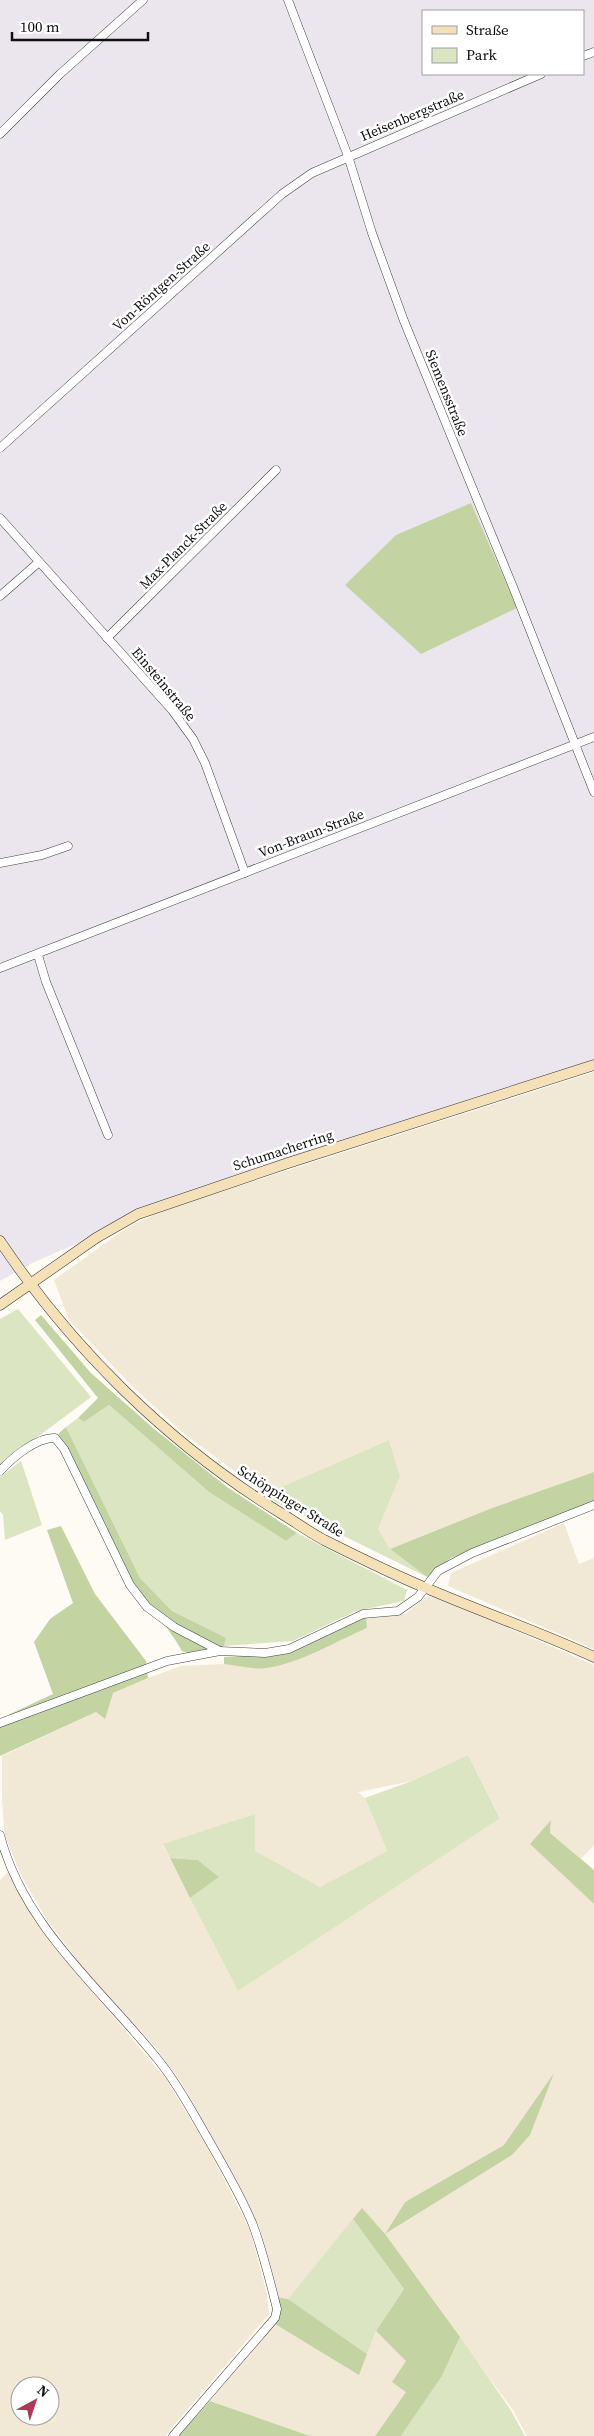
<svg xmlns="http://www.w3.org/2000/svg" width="594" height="2436" font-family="'Source Serif 4',serif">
	<rect width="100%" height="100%" fill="#fefaf4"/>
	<path fill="#ebe6ed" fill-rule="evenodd" d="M0 0H594V1070L201 1189 30 1264 0 1281ZM423 11H583V74H423Z"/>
	<g fill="#f1e9d6" fill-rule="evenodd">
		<path d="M594 1072V1472L492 1508 390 1549 378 1529 400 1476 389 1440 265 1494 181 1431 133 1387 69 1320 54 1280 128 1227 164 1210Z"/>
		<path d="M564 1523 579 1564 594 1558V1649L448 1586 451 1573Z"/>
		<path d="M427 1596 437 1597 594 1665V1845L581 1859 550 1833 551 1821 530 1844 594 1904V2436H527L513 2410 362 2209 288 2299 277 2297 259 2226 242 2191 182 2084 156 2048 87 1973 47 1920 21 1875 5 1836 2 1800V1756L96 1712 113 1693 148 1678 181 1666 224 1664 265 1668 367 1628 366 1616 405 1614ZM468 1755 500 1817 238 1991 163 1845 255 1814 254 1851 320 1887 387 1851 365 1798 358 1792 412 1781ZM504 2145 512 2155 385 2234 405 2202Z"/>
		<path d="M9 1871 27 1905 67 1962 166 2079 209 2150 250 2230 267 2294 269 2314 165 2436H0V1880ZM20 2386H50V2416H20Z"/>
		<path d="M275 2324 359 2374 376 2331 407 2361 406 2392 375 2436H310L210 2401Z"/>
	</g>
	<g fill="#dbe5c1">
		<path d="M18 1309 91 1397 0 1465V1319Z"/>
		<path d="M109 1405 209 1492 286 1541 297 1533 407 1590 404 1601 356 1611 293 1641 224 1646 225 1638 172 1611 140 1578 66 1427 78 1418 84 1422Z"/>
		<path d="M389 1440 400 1476 378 1529 390 1549 427 1577 277 1503 265 1494Z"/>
		<path d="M21 1461 42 1525 5 1540 3 1515 0 1511V1477Z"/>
		<path d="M468 1755 500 1818 238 1991 190 1898 219 1877 198 1860 170 1858 163 1844 255 1814V1851L320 1887 387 1851 365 1798 412 1781Z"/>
		<path d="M353 2219 404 2289 376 2331 367 2354 288 2299Z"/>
		<path d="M460 2337 510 2409 525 2436H401L442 2376Z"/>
	</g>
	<g fill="#c3d4a2">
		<path d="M471 503 517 608 421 654 345 585 396 535Z"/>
		<path d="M41 1315 91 1373 153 1428 227 1487 297 1533 286 1541 209 1492 109 1405 84 1422 78 1418 98 1398 35 1320Z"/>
		<path d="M66 1427 140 1578 172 1611 226 1638 224 1646 195 1655 182 1651C165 1620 138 1597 122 1566 98 1524 79 1478 58 1434Z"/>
		<path d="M594 1472V1507L451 1558 427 1577 390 1549 492 1508Z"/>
		<path d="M61 1526 95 1594 146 1661 148 1678 113 1693 105 1719 96 1712 0 1756V1723L10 1714 53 1694 34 1642 50 1619 73 1603 47 1530Z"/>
		<path d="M366 1616 367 1628C334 1642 303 1662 267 1668 254 1670 237 1665 224 1664V1657L285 1653Z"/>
		<path d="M551 1820 550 1833 594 1870V1904L530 1844Z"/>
		<path d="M170 1858 198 1860 219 1877 190 1898Z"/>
		<path d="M554 2073 530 2135 512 2155 385 2234 460 2337 442 2376 401 2436H375L406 2392 392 2382 406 2361 376 2331 404 2289 353 2219 362 2208 385 2234 405 2202 504 2145Z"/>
		<path d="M277 2297 288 2299 367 2354 359 2375 275 2324Z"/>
		<path d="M210 2401 310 2436H178Z"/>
	</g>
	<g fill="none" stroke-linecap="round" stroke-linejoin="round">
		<g stroke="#434343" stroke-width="9">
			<g id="street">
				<path d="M288 0 348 156 372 233 404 321 513 587 594 792"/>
				<path d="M583 56 594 52"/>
				<path d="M0 134 60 74 143 0"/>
				<path d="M0 448 282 194 312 173 541 74"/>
				<path d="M0 518 172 710 193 739 205 763 245 873"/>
				<path d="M0 596 39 562"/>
				<path d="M107 638 276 470"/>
				<path d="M0 863 42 855 68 846"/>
				<path d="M38 955 46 982 108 1135"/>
				<path d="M0 968 594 737"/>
				<path d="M0 1471C13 1457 37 1437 55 1438L64 1449 130 1585 147 1607 174 1627 220 1651"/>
				<path d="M0 1723 167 1661 220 1651 265 1653 289 1649 363 1614 398 1611 418 1597 438 1571 472 1553 594 1505"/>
				<path d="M0 1835C24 1928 102 1989 159 2061 177 2083 190 2108 204 2132 221 2162 240 2193 253 2225 263 2252 270 2281 277 2309L275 2318 173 2436"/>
			</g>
		</g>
		<g stroke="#323232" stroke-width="11">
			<g id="secondary">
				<path d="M0 1241C72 1349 169 1444 279 1512 294 1521 309 1532 324 1540 358 1557 392 1574 426 1588 482 1612 539 1632 594 1657"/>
				<path d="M0 1305 96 1238 138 1214 288 1163 594 1065"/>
			</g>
		</g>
		<use href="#street" stroke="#fff" stroke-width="8"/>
		<use href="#secondary" stroke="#f5e1b7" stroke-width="10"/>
	</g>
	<g text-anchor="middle" stroke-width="5" stroke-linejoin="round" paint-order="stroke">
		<g font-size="14" fill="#101010" stroke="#fff">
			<text transform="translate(412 115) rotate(-23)" y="5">Heisenbergstraße</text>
			<text transform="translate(161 286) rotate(-42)" y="5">Von-Röntgen-Straße</text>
			<text transform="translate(447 393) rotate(68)" y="5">Siemensstraße</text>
			<text transform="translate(183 545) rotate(-45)" y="5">Max-Planck-Straße</text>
			<text transform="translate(164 684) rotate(50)" y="5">Einsteinstraße</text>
			<text transform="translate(311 833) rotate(-21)" y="5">Von-Braun-Straße</text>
			<text transform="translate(283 1150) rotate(-18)" y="5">Schumacherring</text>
			<text transform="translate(291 1501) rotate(32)" y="5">Schöppinger Straße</text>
		</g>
	</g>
	<rect x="422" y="10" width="162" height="65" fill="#ffffff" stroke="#9f9f9f"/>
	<rect x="432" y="26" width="25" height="8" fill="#f5e1b7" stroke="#9f9f9f"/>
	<text x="466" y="35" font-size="15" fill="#101010">Straße</text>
	<rect x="432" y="48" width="25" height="15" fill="#dbe5c1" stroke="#9f9f9f"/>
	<text x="466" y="60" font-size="15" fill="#101010">Park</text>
	<g transform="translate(35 2401) rotate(40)"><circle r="24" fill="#ffffff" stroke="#9f9f9f"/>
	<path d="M0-4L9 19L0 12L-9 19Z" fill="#af3858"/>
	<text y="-8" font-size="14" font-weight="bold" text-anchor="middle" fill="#101010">N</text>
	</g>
	<path d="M12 32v8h136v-8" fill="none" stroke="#101010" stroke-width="2.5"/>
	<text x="20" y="32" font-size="15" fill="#101010" stroke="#ffffff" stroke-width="4" paint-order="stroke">100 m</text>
</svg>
